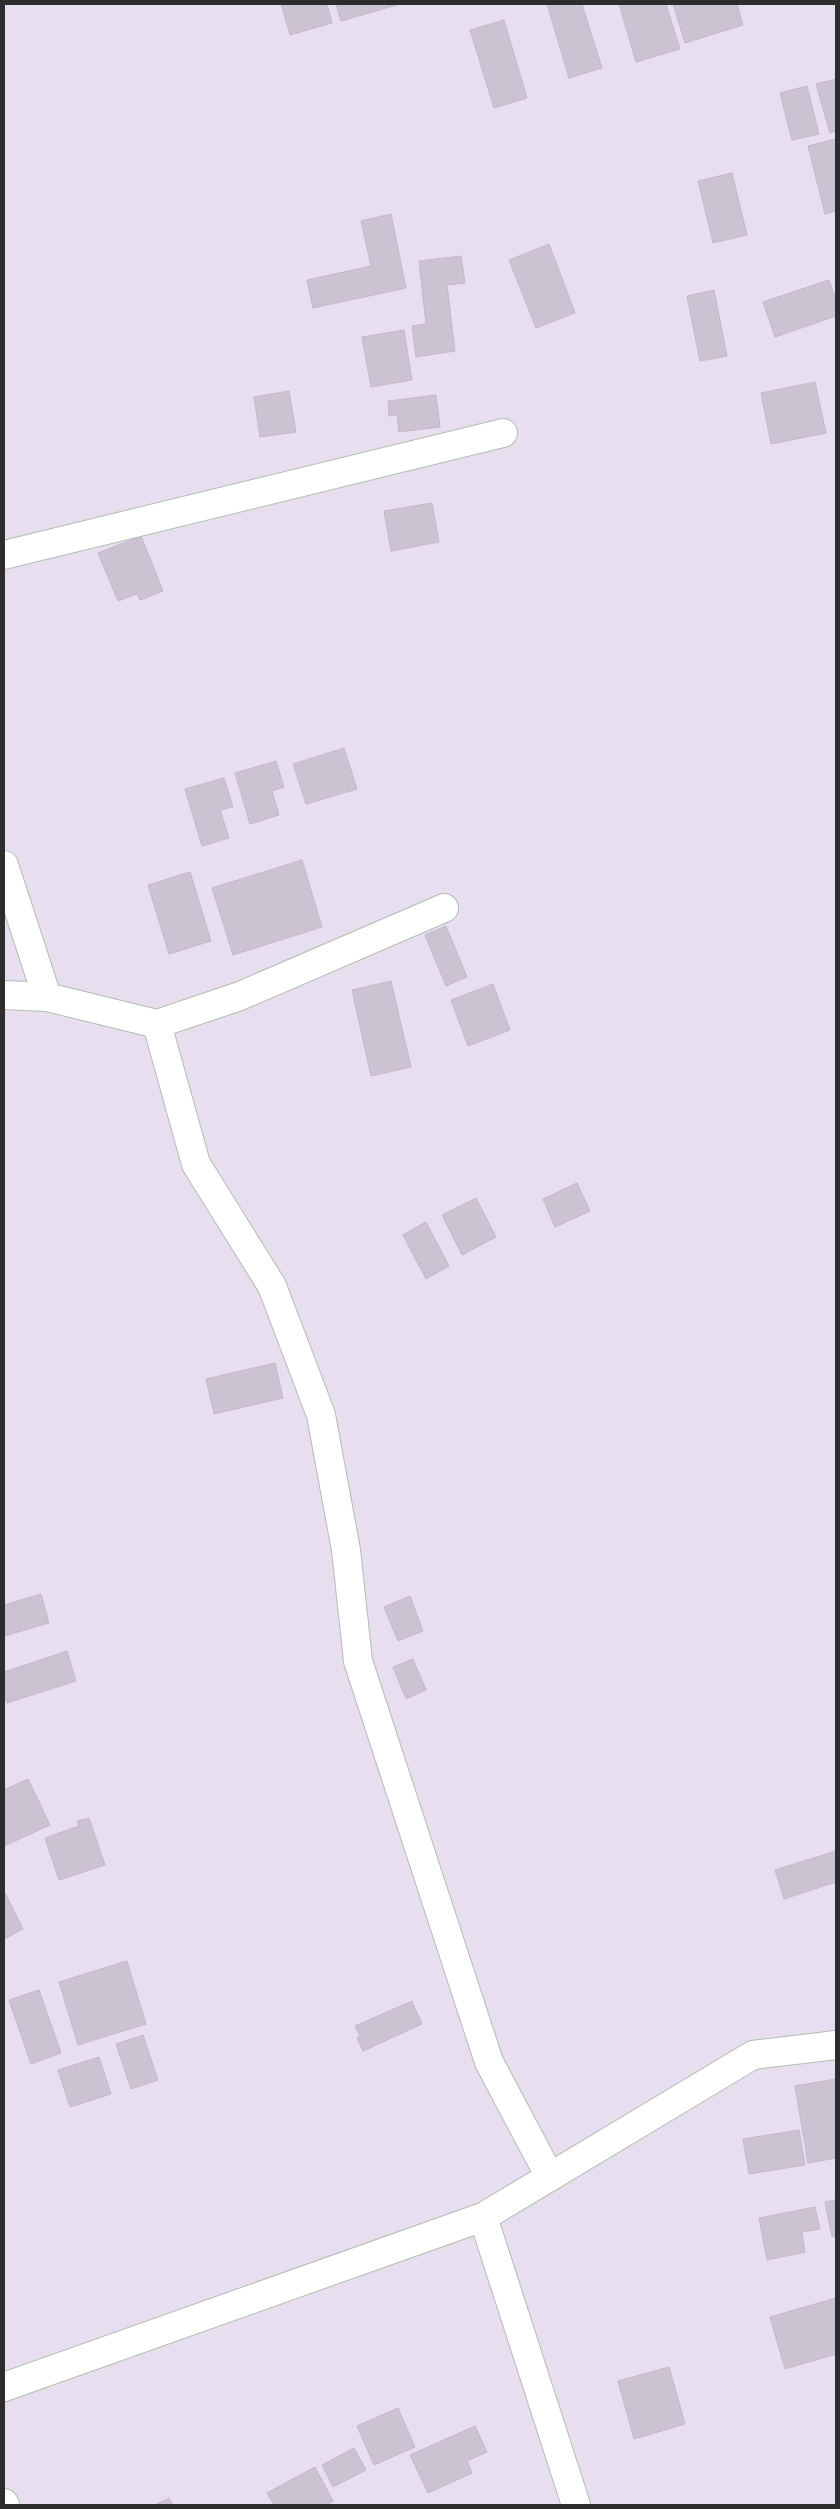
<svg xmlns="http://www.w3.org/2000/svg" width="840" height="2509" font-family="'Space Grotesk',sans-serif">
	<rect width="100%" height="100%" fill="#e7def0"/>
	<g fill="#cbc3d2" stroke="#c3b7cc">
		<path d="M281 4H327L332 23 290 35Z"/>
		<path d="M336 4H400L341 21Z"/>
		<path d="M547 4H582L602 68 569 78Z"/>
		<path d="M619 4H666L680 49 636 62Z"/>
		<path d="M673 4H737L743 25 685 43Z"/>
		<path d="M504 20 527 98 494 108 470 30Z"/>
		<path d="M836 79V131L830 133 816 84Z"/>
		<path d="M807 86 819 134 792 140 780 93Z"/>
		<path d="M836 139V211L825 214 808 146Z"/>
		<path d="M732 173 747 235 713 243 698 181Z"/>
		<path d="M391 214 406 288 313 308 307 280 371 266 361 221Z"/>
		<path d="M549 244 575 313 536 328 509 260Z"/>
		<path d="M461 256 465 283 447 285 455 351 416 357 412 326 426 324 419 261Z"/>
		<path d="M829 280 836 300V316L775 337 763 302Z"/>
		<path d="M714 290 727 356 700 361 687 296Z"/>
		<path d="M404 330 412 380 371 387 362 337Z"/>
		<path d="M815 382 826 433 771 444 761 393Z"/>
		<path d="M289 391 296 432 260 437 254 397Z"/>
		<path d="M436 395 440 427 399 432 397 415 389 416 388 401Z"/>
		<path d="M432 503 439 542 391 551 384 511Z"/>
		<path d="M141 536 163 591 140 600 137 594 118 601 98 553Z"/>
		<path d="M344 748 357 789 306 804 293 764Z"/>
		<path d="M276 761 284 787 272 791 279 815 250 824 235 773Z"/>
		<path d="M224 778 233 807 220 810 229 838 202 846 185 789Z"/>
		<path d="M302 860 322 927 233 955 212 888Z"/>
		<path d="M190 872 211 941 169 954 148 885Z"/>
		<path d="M446 926 467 977 446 986 425 935Z"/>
		<path d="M391 981 411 1067 371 1076 352 990Z"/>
		<path d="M493 984 510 1030 468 1046 451 1000Z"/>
		<path d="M577 1183 590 1211 555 1227 543 1199Z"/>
		<path d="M476 1198 496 1237 462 1255 442 1215Z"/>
		<path d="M426 1222 449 1266 426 1279 403 1235Z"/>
		<path d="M275 1363 283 1398 214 1414 206 1379Z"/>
		<path d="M41 1594 49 1623 4 1636V1605Z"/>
		<path d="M410 1596 423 1631 398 1641 384 1607Z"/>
		<path d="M67 1651 76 1681 7 1703 4 1694V1672Z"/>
		<path d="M413 1659 426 1690 406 1699 393 1667Z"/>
		<path d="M28 1779 50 1825 4 1846V1790Z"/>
		<path d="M89 1818 105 1865 59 1880 45 1838 79 1826 77 1821Z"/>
		<path d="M836 1851V1882L784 1899 775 1870Z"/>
		<path d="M4 1891 23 1929 4 1939Z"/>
		<path d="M127 1961 146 2024 78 2045 59 1982Z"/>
		<path d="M39 1990 61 2053 31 2064 9 2000Z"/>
		<path d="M412 2001 422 2024 363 2051 357 2038 360 2036 355 2026Z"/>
		<path d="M143 2035 158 2080 131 2089 116 2044Z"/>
		<path d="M99 2057 111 2094 70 2107 58 2070Z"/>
		<path d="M836 2079V2158L808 2163 795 2086Z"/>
		<path d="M799 2130 805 2165 749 2174 743 2139Z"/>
		<path d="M836 2200V2236L832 2237 825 2202Z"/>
		<path d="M815 2207 820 2229 802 2232 805 2252 767 2260 759 2218Z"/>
		<path d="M836 2298V2354L785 2369 770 2317Z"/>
		<path d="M669 2367 685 2424 634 2439 618 2381Z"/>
		<path d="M398 2408 415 2447 374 2465 357 2426Z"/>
		<path d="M475 2426 487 2452 467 2461 472 2473 428 2493 410 2455Z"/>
		<path d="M354 2448 366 2470 333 2487 322 2465Z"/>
		<path d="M315 2467 333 2501 326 2505H274L267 2493Z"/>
		<path d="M169 2498 173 2505H155Z"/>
	</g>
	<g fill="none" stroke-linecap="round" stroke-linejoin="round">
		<g stroke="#b2beae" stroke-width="30">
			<g id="street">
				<path d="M4 555 503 433"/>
				<path d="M4 865 47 997"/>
				<path d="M4 995 47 997 157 1024 240 996 444 908"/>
				<path d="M157 1024 196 1164 272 1286 321 1415 346 1550 358 1661 489 2062 550 2177"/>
				<path d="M483 2217 576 2505"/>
				<path d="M4 2387 483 2217 753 2055 836 2045"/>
				<path d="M4 2503 5 2505"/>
			</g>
		</g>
		<use href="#street" stroke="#fff" stroke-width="28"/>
	</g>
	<rect width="840" height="2509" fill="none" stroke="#2d2d2d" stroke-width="10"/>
</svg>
